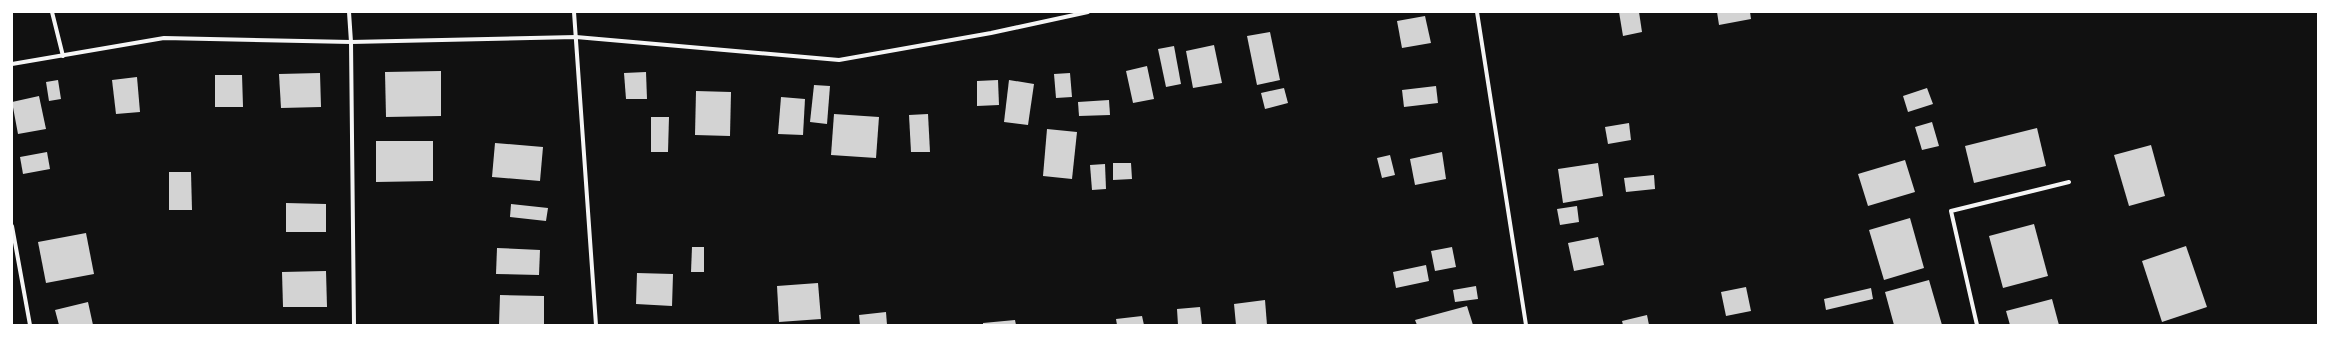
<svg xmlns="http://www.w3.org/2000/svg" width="2330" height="337" font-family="'DejaVu Sans',sans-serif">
	<rect width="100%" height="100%" fill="#111"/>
	<g fill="#d3d3d3">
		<path d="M1619 12H1639L1642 32 1623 36Z"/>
		<path d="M1717 12H1750L1751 19 1719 25Z"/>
		<path d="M1425 16 1431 43 1402 48 1397 21Z"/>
		<path d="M1270 32 1280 80 1257 85 1247 36Z"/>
		<path d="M1214 45 1222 83 1193 88 1186 51Z"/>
		<path d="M1174 46 1181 84 1166 87 1158 49Z"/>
		<path d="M1147 66 1154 99 1133 103 1126 71Z"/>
		<path d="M441 71V116L386 117 385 72Z"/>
		<path d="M646 72 647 99H626L624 73Z"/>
		<path d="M320 73 321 107 281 108 279 74Z"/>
		<path d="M1070 73 1072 97 1056 98 1054 74Z"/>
		<path d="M215 75H242L243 107H215Z"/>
		<path d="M137 77 140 112 116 114 112 80Z"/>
		<path d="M58 80 61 99 49 101 46 82Z"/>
		<path d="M998 80 999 105 977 106V81Z"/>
		<path d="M1009 80 1034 84 1028 125 1004 122Z"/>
		<path d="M814 85 830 86 827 124 810 122Z"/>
		<path d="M1436 86 1438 103 1404 107 1402 90Z"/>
		<path d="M1284 88 1288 103 1265 109 1261 93Z"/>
		<path d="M1927 88 1933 104 1908 112 1903 96Z"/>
		<path d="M696 91 731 92 730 136 695 135Z"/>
		<path d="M39 96 46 129 18 134 12 102Z"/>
		<path d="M781 97 805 99 803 135 778 134Z"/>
		<path d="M1109 100 1110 115 1079 116 1078 102Z"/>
		<path d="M834 114 879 117 876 158 831 155Z"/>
		<path d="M928 114 930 152H911L909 115Z"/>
		<path d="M651 117H669L668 152H651Z"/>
		<path d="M1932 122 1939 146 1922 150 1915 127Z"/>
		<path d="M1629 123 1631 140 1608 144 1605 127Z"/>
		<path d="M2037 128 2046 166 1974 183 1965 146Z"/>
		<path d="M1047 129 1077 132 1072 179 1043 176Z"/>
		<path d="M376 141H433V181L376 182Z"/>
		<path d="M495 143 543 147 540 181 492 177Z"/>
		<path d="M2151 145 2165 196 2129 206 2114 155Z"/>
		<path d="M47 152 50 169 23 174 20 157Z"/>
		<path d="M1442 152 1446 179 1415 185 1410 159Z"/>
		<path d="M1390 155 1395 175 1382 178 1377 158Z"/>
		<path d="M1905 160 1915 192 1868 206 1858 174Z"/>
		<path d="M1113 163H1131L1132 179 1113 180Z"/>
		<path d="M1598 163 1603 196 1563 203 1558 169Z"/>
		<path d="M1105 164 1106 189 1092 190 1090 165Z"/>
		<path d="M169 172H191L192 210H169Z"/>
		<path d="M1654 175 1655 189 1626 192 1624 178Z"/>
		<path d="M286 203 326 204V232H286Z"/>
		<path d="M511 204 548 208 546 221 510 217Z"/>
		<path d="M1577 206 1579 222 1560 225 1557 209Z"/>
		<path d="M1910 218 1924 268 1884 280 1869 230Z"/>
		<path d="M2034 224 2048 276 2003 288 1989 236Z"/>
		<path d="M86 233 94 274 46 283 38 242Z"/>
		<path d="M1598 237 1604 265 1574 271 1568 243Z"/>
		<path d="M2186 246 2207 307 2162 322 2142 261Z"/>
		<path d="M692 247H704V272H691Z"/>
		<path d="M1452 247 1456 267 1435 271 1431 251Z"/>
		<path d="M497 248 540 250 539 275 496 274Z"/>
		<path d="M1426 265 1429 281 1396 288 1393 272Z"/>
		<path d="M326 271 327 307H283L282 272Z"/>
		<path d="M637 273 673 274 672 306 636 304Z"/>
		<path d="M1929 280 1942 325H1894L1885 292Z"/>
		<path d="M818 283 821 319 779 322 777 286Z"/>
		<path d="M1476 286 1478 299 1455 302 1453 290Z"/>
		<path d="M1746 287 1751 311 1726 316 1721 292Z"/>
		<path d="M1871 288 1873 299 1826 310 1824 299Z"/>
		<path d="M500 295 544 296V325H499Z"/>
		<path d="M2052 299 2059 325H2010L2006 311Z"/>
		<path d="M1265 300 1267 325H1236L1234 304Z"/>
		<path d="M88 302 93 325H59L55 310Z"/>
		<path d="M1467 306 1473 325H1417L1415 320Z"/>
		<path d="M1200 307 1202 325H1178L1177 309Z"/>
		<path d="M886 312 887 325H860L859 315Z"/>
		<path d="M1647 315 1649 325H1623L1622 321Z"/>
		<path d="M1142 316 1144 325H1117L1116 319Z"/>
		<path d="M1015 320 1016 325H983V323Z"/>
	</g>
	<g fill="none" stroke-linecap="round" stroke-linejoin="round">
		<g stroke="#f5f5f5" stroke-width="4">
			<path d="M52 12 63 56"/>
			<path d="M349 12 351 42 354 325"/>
			<path d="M574 12 596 325"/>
			<path d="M1477 12 1526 325"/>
			<path d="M12 64 164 38 351 42 576 37 839 60 991 33 1088 12"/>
			<path d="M12 226 30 325"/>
			<path d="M1977 325 1951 211 2069 182"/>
		</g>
	</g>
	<rect width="2330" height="337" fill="none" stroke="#ffffff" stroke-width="26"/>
</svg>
